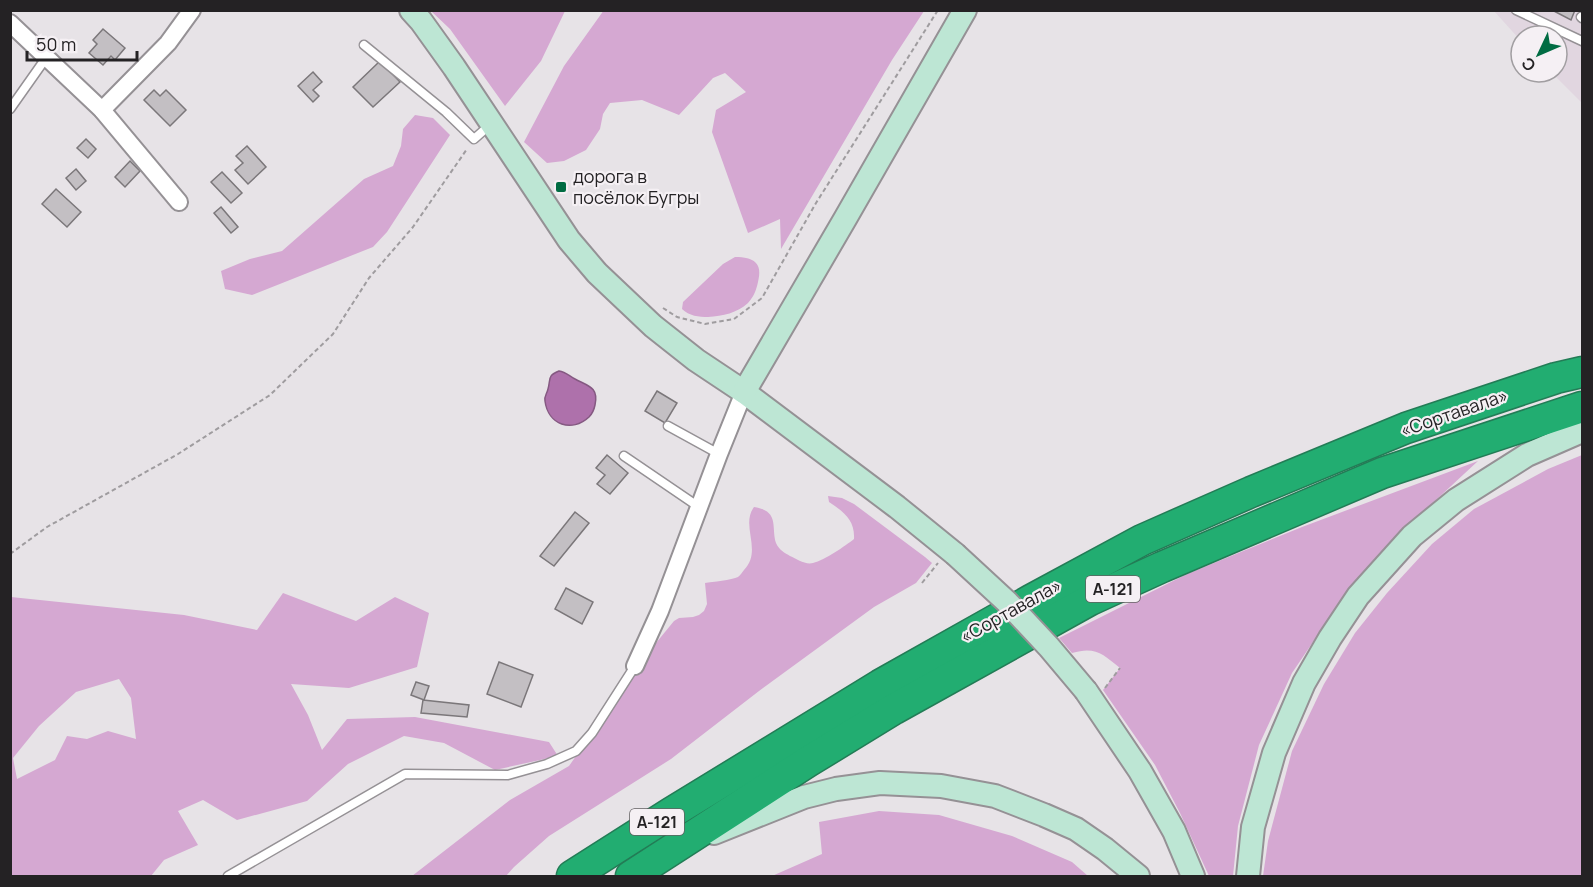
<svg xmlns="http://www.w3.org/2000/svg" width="1593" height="887" font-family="Manrope,sans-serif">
	<rect width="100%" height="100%" fill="#e7e3e7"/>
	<path fill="#e1d6e0" d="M1494 11H1582V103L1551 72H1557V36H1521V41Z"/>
	<g fill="#d5a8d2" fill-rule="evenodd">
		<path d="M604 10H924V11L892 60 781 249 780 219 748 233 712 132 716 110 746 92 725 73 713 78 679 115 642 100 610 103 603 114 600 129 586 150 564 161 547 163 524 142 564 66Z"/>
		<path d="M431 11H565L541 61 505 106 450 29Z"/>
		<path d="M415 115 433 118 450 135 387 232 373 247 252 295 225 289 221 271 250 259 282 251 364 179 393 166 401 146 403 129Z"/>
		<path d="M735 257C754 257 763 263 758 282 756 291 754 296 748 303 737 313 723 316 708 317 699 317 689 316 682 309L683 302 723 264Z"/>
		<path d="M1582 455V876H1263L1268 841 1292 751 1324 684 1355 633 1387 593 1432 544 1474 509 1548 469Z"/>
		<path d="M1478 461 1394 539 1336 608 1292 673 1259 745 1238 826 1233 876H1209L1180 813 1155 765 1103 690 1120 668C1103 654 1095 646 1072 653L1059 638 1187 574 1302 527Z"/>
		<path d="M828 496 842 498 854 504 925 557 932 563 916 583 874 607 759 691 671 759 549 836 514 867 506 876H412L510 800 569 766 656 643 674 621 679 618 693 617 699 615 704 611 707 604 705 583C712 582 732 580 738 577 741 575 742 572 744 570 763 550 740 526 754 507 780 511 771 527 776 543 779 550 785 553 790 556 797 559 805 565 813 563 825 560 845 546 854 539 855 520 844 512 829 502Z"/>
		<path d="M283 593 356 621 395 597 429 613 417 667 349 688 291 684 308 715 322 750 347 719 415 717 549 742 558 756 495 770 444 743 404 736 348 764 307 801 237 820 203 800 178 811 198 845 164 860 151 876H11V597L184 615 257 630ZM119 679 131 698 136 739 108 731 87 739 67 736 55 760 17 779 13 758 39 726 76 692Z"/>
		<path d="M879 811 939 815 1012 836 1072 862 1088 876H772L822 854 819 822Z"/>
	</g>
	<path fill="#ae71ab" stroke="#855982" stroke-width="1.5" d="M559 371C566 372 569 376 575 379 588 386 599 387 595 405 594 410 593 413 589 417 572 433 548 425 545 401 544 396 547 394 548 389 551 378 547 376 559 371Z"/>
	<g fill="#c3bfc3" stroke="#7b777a" stroke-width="1.5">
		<path d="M1552 10H1575L1571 20Z"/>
		<path d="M103 29 125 48 115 60 111 56 103 65 89 53 97 44 93 40Z"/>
		<path d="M380 61 400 82 373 107 353 87Z"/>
		<path d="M313 72 322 82 313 90 319 96 313 102 298 86Z"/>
		<path d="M154 90 160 96 166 90 186 110 170 126 144 100Z"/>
		<path d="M86 139 96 149 88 158 77 148Z"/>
		<path d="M247 146 266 167 248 184 235 170 243 163 236 156Z"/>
		<path d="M130 161 140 171 125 187 115 177Z"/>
		<path d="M76 169 86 181 76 190 66 178Z"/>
		<path d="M222 172 242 193 231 203 211 182Z"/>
		<path d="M56 189 81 212 67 227 42 204Z"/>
		<path d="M221 207 238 227 231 233 214 213Z"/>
		<path d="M657 391 677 403 665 423 645 411Z"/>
		<path d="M607 455 628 473 610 494 597 484 605 475 596 468Z"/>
		<path d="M575 512 589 523 554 566 540 556Z"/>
		<path d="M566 588 593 602 582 624 555 609Z"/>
		<path d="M499 662 533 675 521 707 487 694Z"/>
		<path d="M416 682 429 686 424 700 411 695Z"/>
		<path d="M423 700 469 705 467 717 421 713Z"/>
	</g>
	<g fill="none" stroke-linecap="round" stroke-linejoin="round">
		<g stroke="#959195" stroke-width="11">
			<g id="lane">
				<path d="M1516 10 1582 41"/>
				<path d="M1581 17 1582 18"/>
				<path d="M364 45 446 112 474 139 491 124"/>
				<path d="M10 109 46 58"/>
				<path d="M668 426 719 454"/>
				<path d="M624 456 699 507"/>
				<path d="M228 876 405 774 508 775 547 764 576 751 592 733 635 666"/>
			</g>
		</g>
		<g stroke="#959195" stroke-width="20">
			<g id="street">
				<path d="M10 23 102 110 179 202"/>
				<path d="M102 110 168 43 192 10"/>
				<path d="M635 666 660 611 719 454 744 392"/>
			</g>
		</g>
		<g stroke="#959195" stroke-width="26">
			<g id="secondary">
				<path d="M411 10 421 21 454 67 569 240 597 273 653 326 696 360 744 392 897 507 955 554"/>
				<path d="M744 392 845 219 965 10"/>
				<path d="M1086 691 1140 771 1174 831 1193 876"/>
				<path d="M714 833 804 797 836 789 880 783 941 786 995 796 1044 815 1076 829 1105 849 1138 876"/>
				<path d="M1248 876 1253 827 1274 753 1304 683 1330 638 1358 596 1412 536 1456 500 1527 455 1582 431"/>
			</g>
		</g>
		<g stroke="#237c56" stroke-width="33">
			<g id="highway">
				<path d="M572 876 671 813 880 685 1031 600 1142 540 1251 492 1406 428 1556 378 1582 372"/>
				<path d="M631 876 809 761 894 709 1090 600 1162 567 1382 473 1582 407"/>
			</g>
		</g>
		<g stroke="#9f9c9f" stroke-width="2" stroke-dasharray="4.5 3" stroke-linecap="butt">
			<path d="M663 308 677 317 705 324 734 319 762 298 816 203 938 10"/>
			<path d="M10 554 47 527 178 454 270 395 333 334 369 278 413 227 467 149"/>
			<path d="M922 583 938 563"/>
			<path d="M1105 688 1120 668"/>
		</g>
		<use href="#lane" stroke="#fff" stroke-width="8"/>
		<use href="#street" stroke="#fff" stroke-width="16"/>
		<use href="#secondary" stroke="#bde6d4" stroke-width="22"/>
		<use href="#highway" stroke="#22ad71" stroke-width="30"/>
		<g stroke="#959195" stroke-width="26" stroke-linecap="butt">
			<path id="secondary-bridge" d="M955 554 1007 602 1049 647 1086 691"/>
		</g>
		<use href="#secondary-bridge" stroke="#bde6d4" stroke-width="22"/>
	</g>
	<rect fill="#016c43" stroke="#f5f0f4" stroke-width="2" x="555" y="181" width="12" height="12" rx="3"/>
	<g text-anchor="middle" stroke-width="4.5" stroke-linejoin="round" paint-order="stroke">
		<g fill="#f5f0f4" stroke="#636062" stroke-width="1.5">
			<rect x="1086" y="576" width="54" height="26" rx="4.5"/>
			<rect x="630" y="809" width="54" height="26" rx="4.5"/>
		</g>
		<g font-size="16" font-weight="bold" fill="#242224">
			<text x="1113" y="595">А-121</text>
			<text x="657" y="828">А-121</text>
		</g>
		<g font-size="18" fill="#242224" stroke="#f5f0f4" text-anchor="start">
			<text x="573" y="183">дорога в<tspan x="573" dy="21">посёлок Бугры</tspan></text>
		</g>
		<g font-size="18" fill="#242224" stroke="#f5f0f4">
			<text transform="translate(1454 413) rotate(-19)" y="6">«Сортавала»</text>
			<text transform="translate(1011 611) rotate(-29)" y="6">«Сортавала»</text>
		</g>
	</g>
	<rect width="1593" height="887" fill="none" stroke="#242224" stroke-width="24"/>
	<g transform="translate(1539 54) rotate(226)"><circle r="28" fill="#f5f0f4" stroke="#a19ea1" stroke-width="1.5"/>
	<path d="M0-4.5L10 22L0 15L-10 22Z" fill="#016c43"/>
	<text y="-9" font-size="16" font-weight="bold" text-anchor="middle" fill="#242224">С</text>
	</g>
	<path d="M27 51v9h110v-9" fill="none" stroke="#242224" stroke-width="3"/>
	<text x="36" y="51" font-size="18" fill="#242224" stroke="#f5f0f4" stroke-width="4.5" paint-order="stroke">50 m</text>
</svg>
